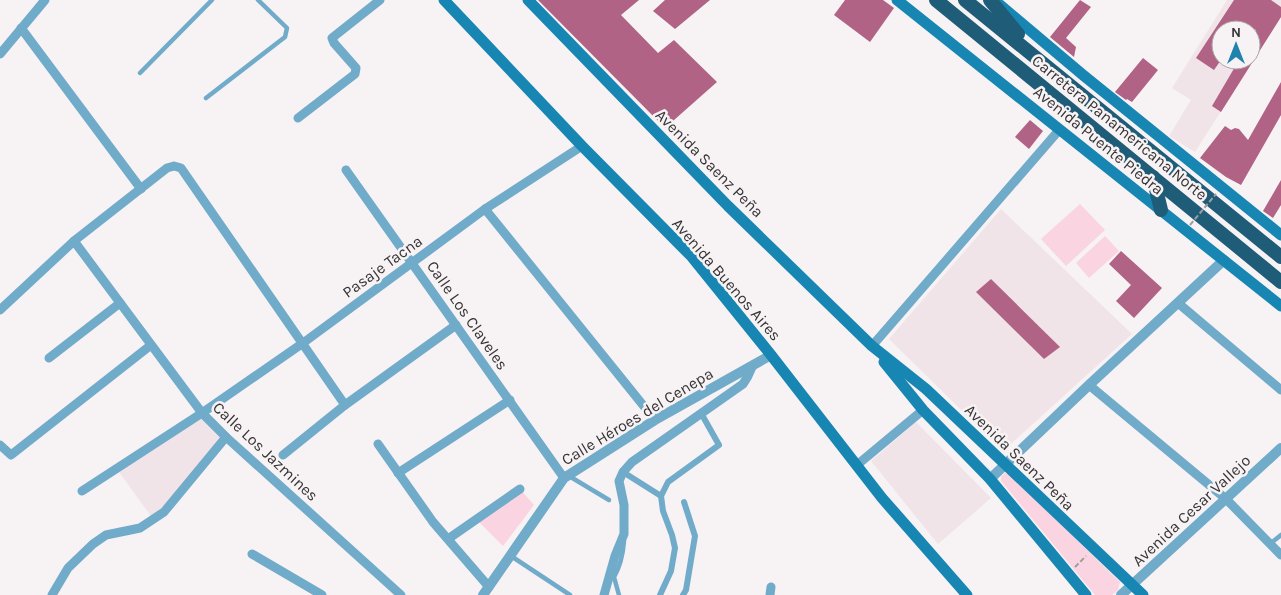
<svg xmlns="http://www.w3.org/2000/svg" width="1281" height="595" font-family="Karla,sans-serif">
	<rect width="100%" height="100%" fill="#f7f2f4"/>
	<g fill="#f1e4e9" fill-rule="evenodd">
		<path d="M1227 0H1281V17L1195 152 1169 136 1191 100 1172 88ZM1221 30H1251V60H1221Z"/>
		<path d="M1001 209 1132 334 1003 451 889 339Z"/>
		<path d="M202 413 226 437 153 519 117 469Z"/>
		<path d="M916 422 991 498 938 544 871 461Z"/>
	</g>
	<g fill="#fbd4e2">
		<path d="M1080 204 1105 230 1066 266 1041 239Z"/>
		<path d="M1105 236 1119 251 1089 278 1076 263Z"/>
		<path d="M1005 473 1010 475 1120 582 1118 590 1112 595H1095L1001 481V477Z"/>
		<path d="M520 489 534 505 503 546 476 519Z"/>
	</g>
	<g fill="#b06384">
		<path d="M538 0H639L621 15 658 53 674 40 717 82 665 128Z"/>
		<path d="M665 0H710L675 29 653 11Z"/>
		<path d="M845 0H883L894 8 870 42 834 15Z"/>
		<path d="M1080 0 1091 7 1066 38 1076 47 1074 57 1050 37Z"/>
		<path d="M1234 0H1271L1281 7V17L1221 112 1212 106 1239 60H1251V39L1256 30 1245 23 1241 30H1221V60L1214 70 1196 58Z"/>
		<path d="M1143 58 1158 70 1132 102 1127 99 1126 100 1115 92Z"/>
		<path d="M1281 82V115L1241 185 1226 177 1200 158 1225 126 1231 130 1235 128 1239 129 1248 140Z"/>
		<path d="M1030 120 1043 131 1029 149 1015 137Z"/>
		<path d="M1281 180V205L1273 218 1263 211Z"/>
		<path d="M1121 251 1162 288 1134 318 1116 301 1131 285 1109 264Z"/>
		<path d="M991 279 1060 347 1044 359 976 292Z"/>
	</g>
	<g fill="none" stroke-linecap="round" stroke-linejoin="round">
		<path stroke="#a09c9e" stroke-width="2" stroke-dasharray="5 2.5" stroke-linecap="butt" d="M1075 567 1086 556"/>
		<g stroke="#71abca" stroke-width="4.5">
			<path d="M140 73 212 0"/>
			<path d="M206 98 285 37 287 28 258 0"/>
			<path d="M569 476 609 500"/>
			<path d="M1271 543 1281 535"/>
			<path d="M511 556 570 595"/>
			<path d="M619 595 614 577C621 565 623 554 624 541"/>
		</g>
		<g stroke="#71abca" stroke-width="6">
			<path d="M623 472 661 496"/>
			<path d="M660 595 671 571 675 548 672 535 663 511 661 496 668 482 719 445 701 413"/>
			<path d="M683 595 686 590 695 536 684 502"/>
		</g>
		<g stroke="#71abca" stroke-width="9">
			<path d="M21 28 141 189"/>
			<path d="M0 54 45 0"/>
			<path d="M298 118 355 74 356 68 334 43 332 38 380 0"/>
			<path d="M346 170 564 478"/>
			<path d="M485 209 655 420"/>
			<path d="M74 241 202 413 226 437 401 595"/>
			<path d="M1178 303 1281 390"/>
			<path d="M0 310 74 241 167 168 174 166 181 168 345 405"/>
			<path d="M872 346 1060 129"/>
			<path d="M49 358 120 303"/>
			<path d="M1089 385 1226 499 1281 555"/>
			<path d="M378 444 433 522 489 587"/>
			<path d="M0 445 11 455 151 345"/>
			<path d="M283 455 345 405 456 325"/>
			<path d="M857 465 923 410"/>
			<path d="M398 473 510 400"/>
			<path d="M82 491 202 413 303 343 485 209 582 146"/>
			<path d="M448 539 520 489"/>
			<path d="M252 554 322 595"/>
			<path d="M52 595 68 568 93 544 106 535 140 528 164 512 226 437"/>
			<path d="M604 595 615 556 624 534V505L619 481 623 472 632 462 743 384 748 376 753 365"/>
			<path d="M770 595 771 587"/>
		</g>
		<g stroke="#71abca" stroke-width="10">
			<path d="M990 479 1089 385 1224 260"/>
			<path d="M483 595 564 478 655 420 771 355"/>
			<path d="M1121 595 1281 448"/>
		</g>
		<g stroke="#1886b3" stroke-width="11">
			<path d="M444 0 582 146 692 257 771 355 882 498 967 595"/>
			<path d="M528 0 728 206 872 346 926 389 1143 595"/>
			<path d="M897 0 1281 306"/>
			<path d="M1000 5 1083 75 1281 235"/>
			<path d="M884 362 923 410 990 479 1086 595"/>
		</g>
		<g stroke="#1f5c78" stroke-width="14">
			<path d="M936 0 1281 282"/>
			<path d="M965 0 1281 257"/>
			<path d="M990 0 1018 34"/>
			<path d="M1153 177 1161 210"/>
		</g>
		<path stroke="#a09c9e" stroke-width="2" stroke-dasharray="5 2.5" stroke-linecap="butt" d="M1190 225 1216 194"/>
	</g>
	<g text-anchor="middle" stroke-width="5" stroke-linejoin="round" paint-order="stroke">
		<g font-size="16" fill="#363435" stroke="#f7f2f4">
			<text transform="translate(1120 127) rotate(39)" y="6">Carretera Panamericana Norte</text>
			<text transform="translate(1099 140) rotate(39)" y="6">Avenida Puente Piedra</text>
			<text transform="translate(710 163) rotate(45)" y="6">Avenida Saenz Peña</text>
			<text transform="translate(382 266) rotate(-36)" y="6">Pasaje Tacna</text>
			<text transform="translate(727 279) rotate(49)" y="6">Avenida Buenos Aires</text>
			<text transform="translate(468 315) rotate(55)" y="6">Calle Los Claveles</text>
			<text transform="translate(637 416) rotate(-31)" y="6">Calle Héroes del Cenepa</text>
			<text transform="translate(266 451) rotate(43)" y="6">Calle Los Jazmines</text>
			<text transform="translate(1020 457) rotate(44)" y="6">Avenida Saenz Peña</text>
			<text transform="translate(1191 510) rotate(-43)" y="6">Avenida Cesar Vallejo</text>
		</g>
	</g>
	<g transform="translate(1236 45)"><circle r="24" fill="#f7f2f4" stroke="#aaa6a8"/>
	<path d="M0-4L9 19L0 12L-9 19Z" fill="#1f83ad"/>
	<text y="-8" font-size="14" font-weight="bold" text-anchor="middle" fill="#363435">N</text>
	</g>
</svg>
